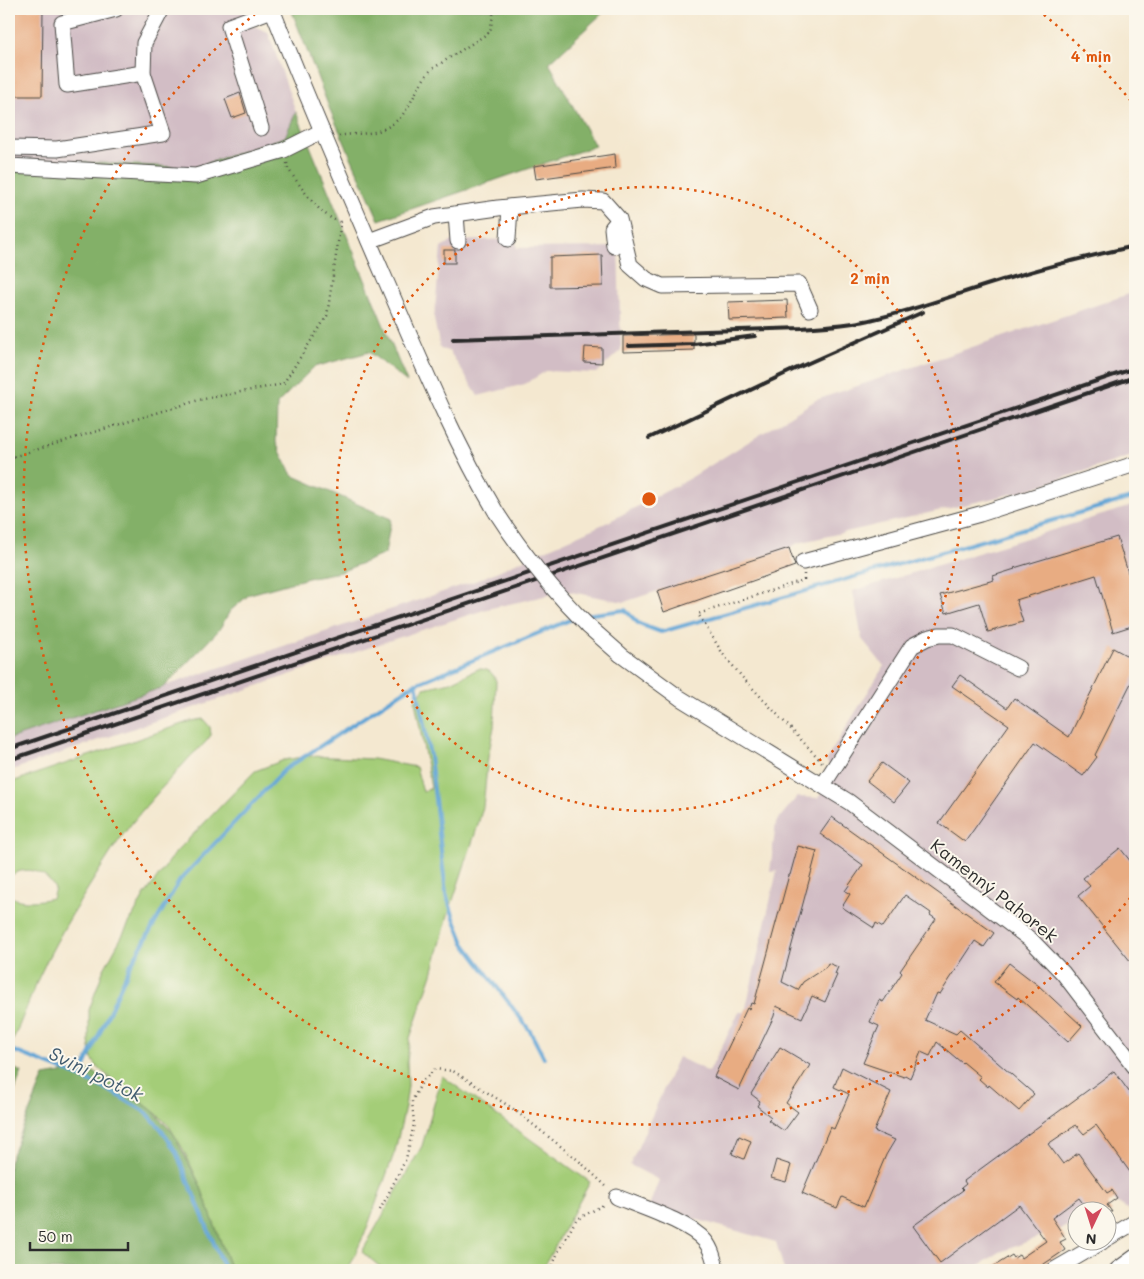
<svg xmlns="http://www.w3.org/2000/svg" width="1144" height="1279" font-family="Mali,sans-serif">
	<rect width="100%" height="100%" fill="#fbf7ec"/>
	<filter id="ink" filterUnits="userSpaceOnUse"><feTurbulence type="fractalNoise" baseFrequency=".02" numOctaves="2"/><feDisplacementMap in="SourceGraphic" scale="10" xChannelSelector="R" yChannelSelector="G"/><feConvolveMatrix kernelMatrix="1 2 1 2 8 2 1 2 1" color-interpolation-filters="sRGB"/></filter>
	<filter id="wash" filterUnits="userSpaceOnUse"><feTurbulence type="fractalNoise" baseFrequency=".0096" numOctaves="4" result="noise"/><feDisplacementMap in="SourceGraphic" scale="20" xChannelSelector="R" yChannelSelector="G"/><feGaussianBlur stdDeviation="1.12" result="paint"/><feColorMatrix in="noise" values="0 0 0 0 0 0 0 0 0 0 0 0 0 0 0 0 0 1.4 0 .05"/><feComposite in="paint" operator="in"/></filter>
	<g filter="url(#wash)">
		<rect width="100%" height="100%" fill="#f4e8d0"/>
		<g fill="#d2bdc5">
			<path d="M9 9H249L246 14 250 24 268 32 296 112 286 137 193 168 45 160H9Z"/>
			<path d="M515 239 517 248 618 247 621 350 596 373 546 371 525 384 478 396 450 352 440 348 434 319 441 248 453 241Z"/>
			<path d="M1135 292V455L1020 492 798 543 789 548 624 602 566 591 487 609 388 641 9 771V739L478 580 608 522 687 480 816 400Z"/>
			<path d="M1135 505V1206L1129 1210 1102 1193 1083 1211 1076 1212V1218L1068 1226 1000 1252 972 1270H784L776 1242 649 1206 659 1180 630 1165 678 1057 709 1072 739 1012H745L777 871 770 872 776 822 797 797 819 798 833 772 826 760 884 666 862 639 853 591Z"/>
		</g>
		<g fill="#a4cd78" stroke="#687c52">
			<path d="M478 669C488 669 492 671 496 681L494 727 488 757 483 807 476 831 448 915 432 974 410 1038 407 1061 408 1086 405 1107 395 1151 367 1228 348 1270H231L200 1185 183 1149 169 1126 157 1114 98 1068 92 1059 89 1042V1010L103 971 144 896 176 852 255 771 284 760 310 756 373 759 416 767 423 792 431 788 415 701 424 688 451 682Z"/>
			<path d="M203 719 210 727 211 735C203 747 197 749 188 759 163 787 136 815 115 846 88 888 60 931 39 977 30 998 22 1020 13 1040L9 1039V895C19 904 39 901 52 898L55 889C46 871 25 864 9 877V783L191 721Z"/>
			<path d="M442 1076 590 1182 542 1270H384L362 1252 422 1146Z"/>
		</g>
		<g fill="#83b068" stroke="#576e4a">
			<path d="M291 9H607L549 63 595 146 379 220 330 110Z"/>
			<path d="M296 112 407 382 369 352 314 367 277 404 276 443 292 475 391 519 385 554 340 572 312 577 250 594 230 611 219 630 164 687 9 739V160H45L193 168 285 137Z"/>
			<path d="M9 1066 22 1072 9 1106Z"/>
			<path d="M85 1069 107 1077 152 1110 173 1133 200 1185 231 1270H9V1162L44 1076Z"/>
		</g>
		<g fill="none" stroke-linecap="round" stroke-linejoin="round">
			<g stroke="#60a4d5" stroke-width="4">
				<path d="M584 615 625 610 639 624 661 632 1135 497"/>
				<path d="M416 683 430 756 446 894 454 918 464 943 530 1031 544 1058"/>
				<path d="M9 1049 80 1077 112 1092 147 1113 162 1130 176 1152 225 1270"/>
				<path d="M80 1077 130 966 180 880 284 770 413 685 575 618"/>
			</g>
		</g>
		<g id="blocks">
			<g fill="#e8ac82">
				<path d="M9 9H43L42 96H9Z"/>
				<path d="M240 93 246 113 232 118 225 99Z"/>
				<path d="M615 154 616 168 536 179 534 166Z"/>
				<rect x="444" y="250" width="11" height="13"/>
				<path d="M602 255 603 286 550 287V257Z"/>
				<path d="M787 300 788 318 729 320 728 302Z"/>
				<path d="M694 334V350L623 352V336Z"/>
				<path d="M585 347 602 348V363L584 362Z"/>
				<path d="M1117 537 1135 595V625L1113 632 1096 575 1016 600 1023 622 988 632 979 603 946 613 940 595 994 580 993 576 1015 569 1014 568Z"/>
				<path d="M789 548 795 566 664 612 657 591Z"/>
				<path d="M1113 648 1135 660V675L1095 755 1097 757 1083 776 1035 742 965 842 939 823 1009 725 952 686 960 675 1007 708 1014 698 1069 737Z"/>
				<path d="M882 763 909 783 894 802 867 781Z"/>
				<path d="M832 817 994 933 984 947 975 941 940 994 937 993 925 1020 956 1034 960 1030 1034 1094 1019 1111 989 1085 988 1087 979 1079 981 1077 963 1062 962 1063 937 1042 930 1056 921 1052 910 1078 905 1075 904 1077 863 1063 879 1026 870 1022 879 1000 883 1002 902 973 900 971 936 919 930 915 931 913 905 895 883 927 876 923 874 928 842 907 850 894 845 891 863 865 820 834Z"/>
				<path d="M798 846 817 851 782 982 798 990 803 982 826 967 828 963 838 967 835 974 837 975 825 1002 812 996 802 1018 776 1006 774 1016 739 1090 714 1077 747 1008 749 1009 751 1003 754 1004 789 875H790Z"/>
				<path d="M1120 848 1135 867V967L1078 896 1090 886 1083 878Z"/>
				<path d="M1009 963 1039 986 1082 1026 1068 1042 1018 997 1017 999 994 982Z"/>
				<path d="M780 1047 810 1065 786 1103 798 1112 784 1131 768 1120 771 1117 757 1106 760 1101 751 1094Z"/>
				<path d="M842 1067 891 1092 874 1131 895 1140 886 1155 864 1207 842 1197 837 1208 802 1193 830 1127 834 1129 849 1094 834 1087Z"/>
				<path d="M1114 1071 1135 1100V1179L1096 1125 1084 1134 1076 1125 1048 1144 1063 1164 1078 1153 1107 1193 1112 1190 1117 1198 1107 1205 1112 1212H1086L1085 1210 1087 1209 1079 1198 1052 1218 1066 1239 1060 1242 1065 1250 1035 1270H988L1012 1255 1014 1258 1019 1255 1021 1258 1046 1241 1019 1205 940 1263 913 1226 963 1190 961 1188 966 1184 964 1181Z"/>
				<path d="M739 1136 751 1141 744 1159 732 1154Z"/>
				<path d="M776 1160 791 1165 786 1182 771 1178Z"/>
			</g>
		</g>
	</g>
	<g filter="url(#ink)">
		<use href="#blocks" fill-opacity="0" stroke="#494744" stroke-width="1"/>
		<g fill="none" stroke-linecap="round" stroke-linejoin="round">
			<g stroke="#494744" stroke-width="17">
				<g id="minor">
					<path d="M116 9 62 23 67 85 143 73"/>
					<path d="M272 9C307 98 345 186 383 274 418 354 451 436 496 512"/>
					<path d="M261 128 229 26 272 10"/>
					<path d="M9 148 57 149 163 133 143 73 144 43 162 9"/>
					<path d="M9 166 196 176 284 150 322 131"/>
					<path d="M456 214 458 241"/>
					<path d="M508 239 510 207"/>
					<path d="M369 241 434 217 498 208 583 200 603 201 619 219 630 265 646 279 662 286 799 284 810 309"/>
					<path d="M614 246 612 228 617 222"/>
					<path d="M803 562 980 514 1135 464"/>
					<path d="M588 626 621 655 680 698 849 802 1031 940 1063 973 1135 1067"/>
					<path d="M823 785 912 646 927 638 939 635H953L1018 668"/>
					<path d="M617 1197C641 1207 689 1222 705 1241 711 1248 715 1261 716 1270"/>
					<path d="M1106 1239 1135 1222"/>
					<path d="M1054 1270 1102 1242"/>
					<path d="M1117 1270 1135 1257"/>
				</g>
			</g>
			<g stroke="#494744" stroke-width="2.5" stroke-dasharray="1 4" stroke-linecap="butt">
				<path d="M339 136C352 133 365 135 378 131 412 120 411 90 432 69L490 32 494 9"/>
				<path d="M287 163 288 169C301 186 319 217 341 222"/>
				<path d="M9 458 199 400 283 384 327 316 341 222 344 221"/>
				<path d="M804 574V580L698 614 723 654 743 678 822 762"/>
				<path d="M380 1210 406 1159 414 1124 412 1101 422 1082 435 1069 453 1071 512 1108 578 1160 608 1188"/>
				<path d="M551 1270 558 1252 576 1220 605 1204"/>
			</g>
			<use href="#minor" stroke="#fff" stroke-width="15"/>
			<g stroke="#2b2b2b" stroke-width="4">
				<path d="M453 339 802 328C826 326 851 325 874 319 921 309 966 290 1013 277 1053 265 1094 255 1135 246"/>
				<path d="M629 346 694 344 755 336"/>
				<path d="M649 438 795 369 923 312"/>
				<path d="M9 749 1135 368"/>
				<path d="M9 760 1135 377"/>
			</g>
			<g stroke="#494744" stroke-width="17" stroke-linecap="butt">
				<path id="minor-bridge" d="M496 512C523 554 553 591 588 626"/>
			</g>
			<use href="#minor-bridge" stroke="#fff" stroke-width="15"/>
		</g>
	</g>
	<g fill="none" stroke="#df570e" stroke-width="2.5" stroke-dasharray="2.5 5">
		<circle cx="649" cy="499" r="312"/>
		<path d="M1135 892A625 625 0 1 1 260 10M1038 10A625 625 0 0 1 1135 106"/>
	</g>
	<g text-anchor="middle" stroke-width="4" stroke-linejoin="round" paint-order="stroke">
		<g font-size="18" fill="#2b2b2b" stroke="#fbf7ec">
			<text transform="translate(994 891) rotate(38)" y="6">Kamenný Pahorek</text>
		</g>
		<g font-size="19" font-style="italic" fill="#405b6f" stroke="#fbf7ec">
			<text transform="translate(96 1074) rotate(26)" y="7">Sviní potok</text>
		</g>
	</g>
	<circle cx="649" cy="499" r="8" fill="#df570e" stroke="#fbf7ec" stroke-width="2.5"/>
	<g font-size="15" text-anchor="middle" font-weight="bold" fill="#df570e" stroke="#fbf7ec" stroke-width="4" stroke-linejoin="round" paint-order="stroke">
		<text x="1091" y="62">4 min</text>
		<text x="870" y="284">2 min</text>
	</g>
	<rect width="1144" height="1279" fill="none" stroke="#fbf7ec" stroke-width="30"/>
	<g transform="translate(1092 1226) rotate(184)"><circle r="24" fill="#fbf7ec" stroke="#a8a59f"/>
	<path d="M0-4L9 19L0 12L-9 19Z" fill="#d1495b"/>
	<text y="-8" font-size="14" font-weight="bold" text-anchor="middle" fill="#2b2b2b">N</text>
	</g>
	<path d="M30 1242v8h98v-8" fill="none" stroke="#2b2b2b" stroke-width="2.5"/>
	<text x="38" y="1242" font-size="15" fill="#2b2b2b" stroke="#fbf7ec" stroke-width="4" paint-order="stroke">50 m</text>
</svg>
